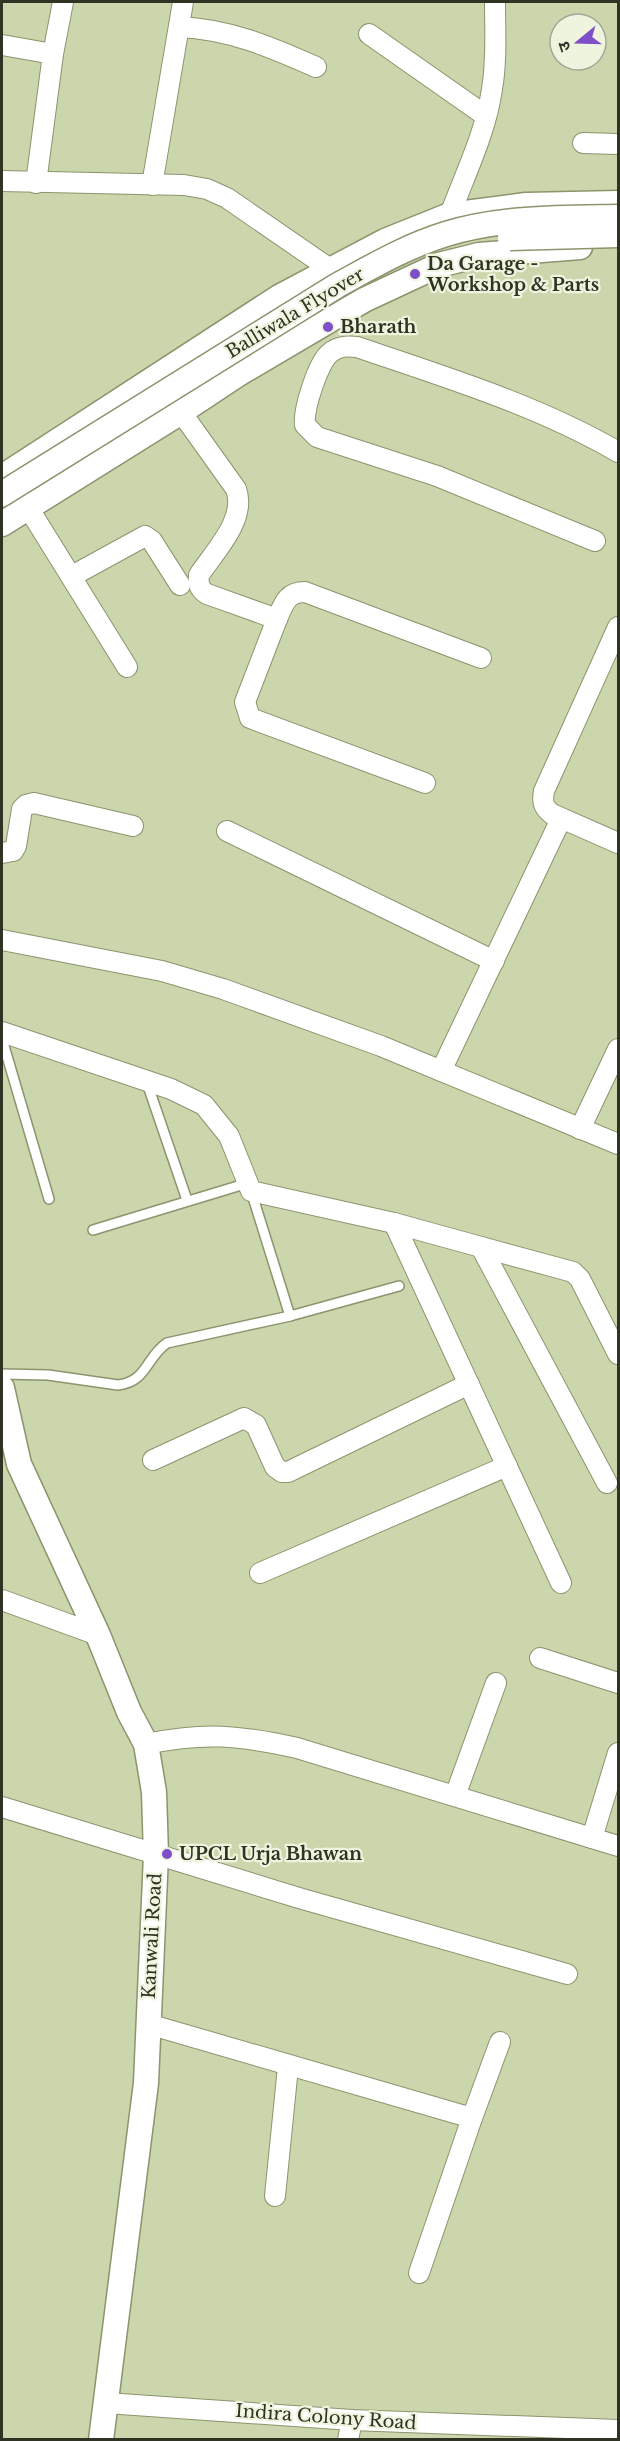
<svg xmlns="http://www.w3.org/2000/svg" width="620" height="2441" font-family="'Libre Baskerville','Noto Sans Devanagari',serif">
	<rect width="100%" height="100%" fill="#ccd6ac"/>
	<g fill="none" stroke-linecap="round" stroke-linejoin="round">
		<g stroke="#8b946d" stroke-width="12">
			<g id="service">
				<path d="M2 1039 49 1199"/>
				<path d="M147 1083 187 1200"/>
				<path d="M251 1191 290 1316 399 1286"/>
				<path d="M93 1230 248 1183"/>
				<path d="M2 1374 48 1375 118 1385C147 1382 146 1357 167 1343L290 1316"/>
			</g>
		</g>
		<g stroke="#8b946d" stroke-width="22">
			<g id="minor">
				<path d="M179 27C229 29 271 47 316 67"/>
				<path d="M369 34 486 116"/>
				<path d="M2 45 53 54"/>
				<path d="M583 143 618 144"/>
				<path d="M2 181 184 185 207 189 227 198 330 269"/>
				<path d="M36 183 53 54 63 2"/>
				<path d="M152 185 183 2"/>
				<path d="M450 215C465 174 486 132 492 89 497 60 495 31 495 2"/>
				<path d="M181 412 236 489C247 519 215 551 199 575 198 584 199 589 207 594L277 619 245 702 250 718 425 783"/>
				<path d="M21 496 127 667"/>
				<path d="M595 541 437 476 317 437 305 425C303 410 318 362 330 353 338 346 347 346 357 347 445 377 537 405 618 452"/>
				<path d="M72 576 145 536 152 541 180 585"/>
				<path d="M277 619C284 603 287 592 305 592L481 658"/>
				<path d="M618 627 544 791C542 802 543 807 552 814L618 843"/>
				<path d="M227 831 494 961"/>
				<path d="M2 853 13 851 16 846 22 809 26 805 34 803 133 826"/>
				<path d="M2 940 162 971 223 989 381 1046 618 1144"/>
				<path d="M2 1032 171 1089 204 1105 229 1136 251 1191 394 1223 481 1247 607 1483"/>
				<path d="M441 1071 561 819"/>
				<path d="M580 1129 618 1049"/>
				<path d="M394 1223 561 1583"/>
				<path d="M481 1247 573 1272 580 1279 618 1354"/>
				<path d="M153 1460 244 1418 256 1425 275 1467 282 1472H288L469 1384"/>
				<path d="M260 1573 507 1466"/>
				<path d="M2 1600 98 1635"/>
				<path d="M540 1658 618 1683"/>
				<path d="M146 1744C205 1732 238 1735 297 1748L618 1846"/>
				<path d="M455 1796 496 1683"/>
				<path d="M2 1807 299 1898 567 1974"/>
				<path d="M592 1838 618 1753"/>
				<path d="M148 2024 472 2118 419 2273"/>
				<path d="M472 2118 500 2042"/>
				<path d="M275 2196 288 2067"/>
				<path d="M106 2403 352 2420 618 2430"/>
				<path d="M348 2440 352 2420"/>
			</g>
		</g>
		<g stroke="#8b946d" stroke-width="27">
			<g id="tertiary">
				<path d="M2 477 279 297 385 241 450 215 526 205 618 203"/>
				<path d="M2 524 181 412 240 373 364 300 439 265 479 255 580 247"/>
				<path d="M2 1388 19 1464 98 1635 129 1712 146 1744 154 1792 156 1855 146 2083 101 2440"/>
			</g>
		</g>
		<use href="#service" stroke="#fff" stroke-width="9"/>
		<use href="#minor" stroke="#fff" stroke-width="20"/>
		<use href="#tertiary" stroke="#fff" stroke-width="24"/>
		<g stroke="#8b946d" stroke-width="27" stroke-linecap="butt">
			<g id="tertiary-bridge">
				<path d="M510 238 618 235"/>
				<path d="M2 494 338 285C373 266 407 246 446 234 500 217 562 218 618 217"/>
			</g>
		</g>
		<use href="#tertiary-bridge" stroke="#fff" stroke-width="24"/>
	</g>
	<g fill="#7e4fc8" stroke="#eff4df" stroke-width="2">
		<circle cx="415" cy="274" r="6"/>
		<circle cx="328" cy="327" r="6"/>
		<circle cx="167" cy="1854" r="6"/>
	</g>
	<g text-anchor="middle" stroke-width="4.5" stroke-linejoin="round" paint-order="stroke">
		<g font-size="18" font-weight="bold" fill="#2f3323" stroke="#eff4df" text-anchor="start">
			<text x="427" y="270">Da Garage -<tspan x="427" dy="21">Workshop &amp; Parts</tspan></text>
			<text x="340" y="333">Bharath</text>
			<text x="179" y="1860">UPCL Urja Bhawan</text>
		</g>
		<g font-size="18" fill="#2f3323" stroke="#eff4df">
			<text transform="translate(295 313) rotate(-31)" y="6">Balliwala Flyover</text>
			<text transform="translate(152 1936) rotate(-87)" y="6">Kanwali Road</text>
			<text transform="translate(326 2417) rotate(4)" y="6">Indira Colony Road</text>
		</g>
	</g>
	<rect width="620" height="2441" fill="none" stroke="#2f3323" stroke-width="6"/>
	<g transform="translate(578 42) rotate(251)"><circle r="28" fill="#eff4df" stroke="#a2a794" stroke-width="1.5"/>
	<path d="M0-4.5L10 22L0 15L-10 22Z" fill="#7e4fc8"/>
	<text y="-9" font-size="16" font-weight="bold" text-anchor="middle" fill="#2f3323">उ</text>
	</g>
</svg>
